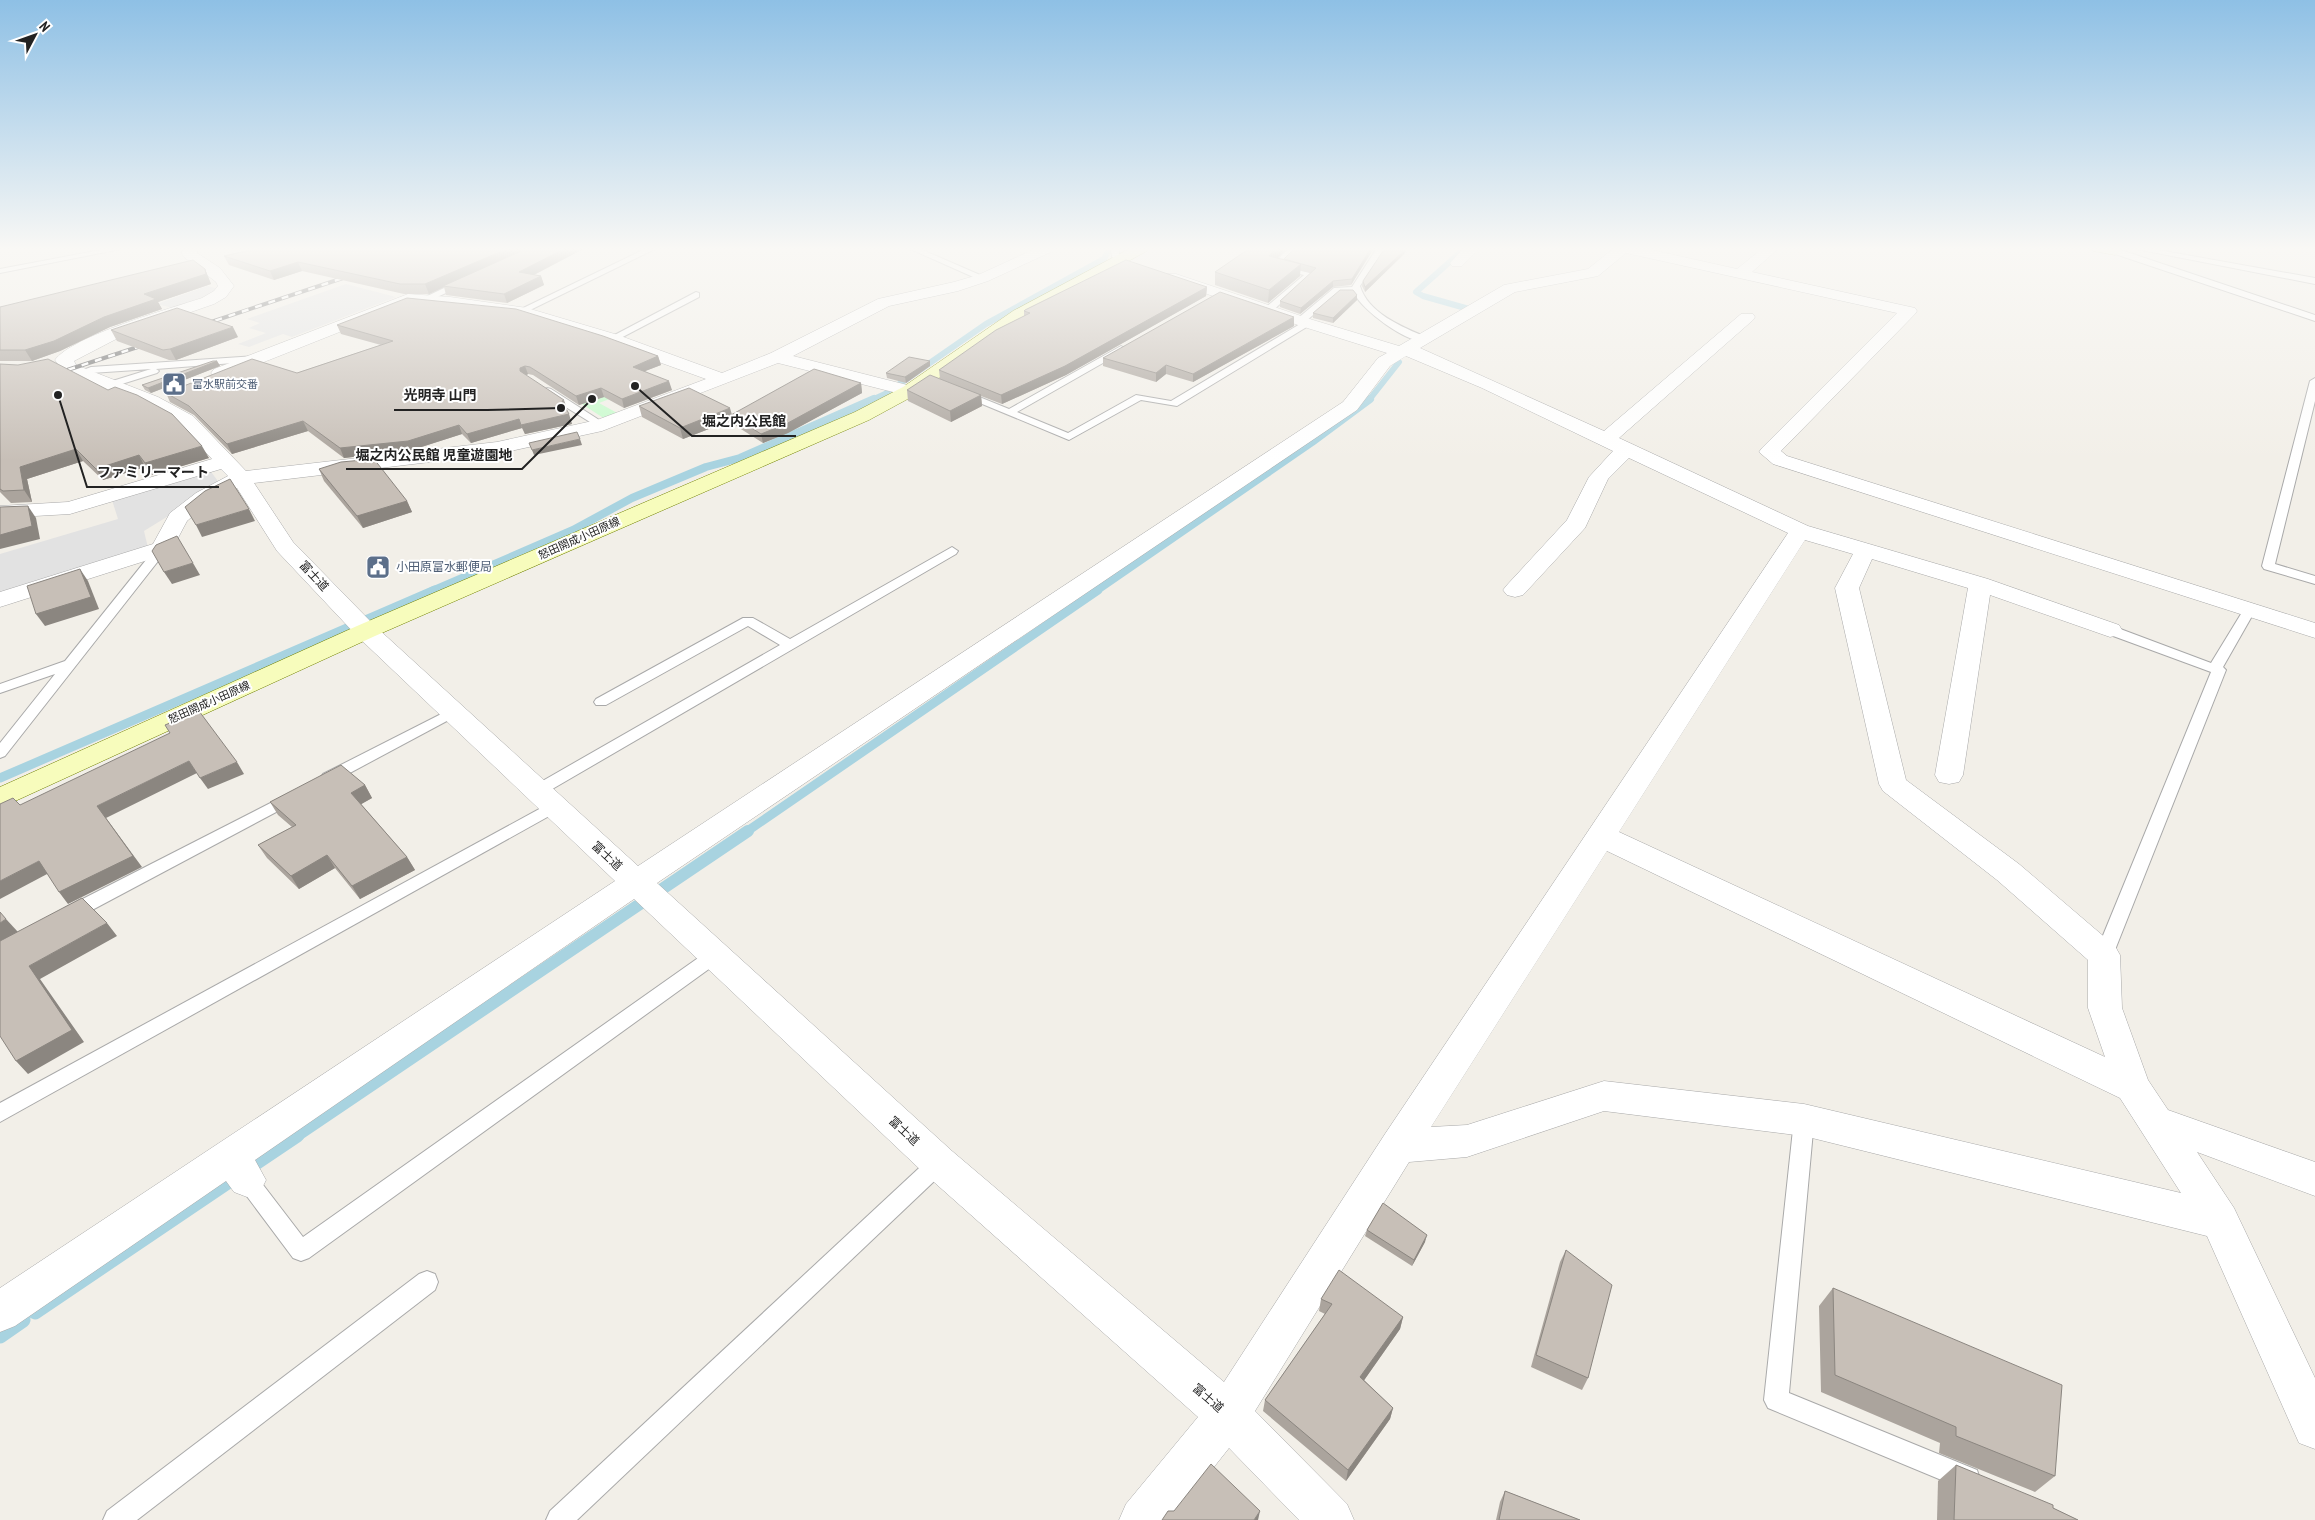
<svg xmlns="http://www.w3.org/2000/svg" width="2315" height="1520" font-family="'PT Sans Narrow','Noto Sans JP',sans-serif">
	<rect width="100%" height="100%" fill="#f2efe8"/>
	<path fill="#c6fbcb" d="M565 393 620 395 599 403 619 414 605 419Z"/>
	<g fill="#e2e2e2">
		<path d="M346 284 396 297 292 337 283 334 249 347 238 344 266 333 249 328 260 323 247 319Z"/>
		<path d="M207 286 222 290 173 308 157 304Z"/>
		<path d="M209 469 220 484 144 531 148 548 0 595V554L118 519 112 500Z"/>
	</g>
	<g fill="none" stroke-linecap="round" stroke-linejoin="round">
		<g stroke="#a8d3e0" stroke-width="6">
			<path d="M1461 248 1462 251 1416 292 1423 296 1469 309"/>
			<path d="M872 400 885 394 986 324 1104 259 1110 248"/>
			<path d="M1369 400 1399 362"/>
		</g>
		<g stroke="#a8d3e0" stroke-width="8">
			<path d="M432 591 573 530 632 498 706 467 740 458 874 399"/>
			<path d="M1096 591 1312 442 1370 399"/>
		</g>
		<g stroke="#a8d3e0" stroke-width="9">
			<path d="M0 778 435 590"/>
			<path d="M746 832 1098 590"/>
		</g>
		<path stroke="#a8d3e0" stroke-width="12" d="M295 1137 748 831"/>
		<g stroke="#a8d3e0" stroke-width="15">
			<path d="M35 1312 297 1135"/>
			<path d="M0 1336 23 1320"/>
		</g>
		<g stroke="#a9a9a9" stroke-width="2">
			<g id="lane">
				<path d="M111 248H126L0 273V269Z"/>
				<path d="M647 248H657L524 313 517 311Z"/>
				<path d="M908 248H918L987 278 980 280Z"/>
				<path d="M1111 248H1119V254L1125 260 1124 262H1118L1112 257Z"/>
				<path d="M1289 248H1297L1280 266 1314 274 1271 312H1265V308L1304 275 1270 267Z"/>
				<path d="M1377 248H1385L1360 286C1368 313 1402 327 1426 337V341C1407 344 1362 310 1354 293H1339L1306 321H1310V325L1177 406 1141 400 1069 440 958 394 963 391 967 392 1009 409 1121 346 1126 349 1124 351 1017 412 1068 433 1136 395 1171 401 1300 324 1296 321 1297 319 1334 288 1352 287Z"/>
				<path d="M2131 248H2147L2315 278V284Z"/>
				<path d="M2112 249H2118L2315 315V321L2112 253Z"/>
				<path d="M463 279 467 282 466 284 426 302 419 300Z"/>
				<path d="M696 292 699 293V297L615 341 607 339Z"/>
				<path d="M257 356 260 357V361L156 369 159 371 157 373 109 388 106 387V383L151 369 91 373 80 376 75 373 91 367Z"/>
				<path d="M2315 378V401L2275 564 2315 576V584L2264 569 2262 566 2310 381Z"/>
				<path d="M547 388 551 389 607 425 602 428 598 427 543 393 542 391Z"/>
				<path d="M162 544 168 548 166 551 5 756 0 758V743L55 674 0 693V684L65 661 158 545Z"/>
				<path d="M952 547 958 551 956 554 542 795H532L529 791 532 787 780 645 748 626 606 705H596L594 702 596 699 743 618H753L790 639Z"/>
				<path d="M2250 605 2256 609 2223 667 2226 670 2113 955 2110 960 2104 962 2098 960 2095 955 2211 672 2105 633 2103 630 2110 626 2115 627 2211 663 2244 609Z"/>
				<path d="M453 708 460 712 458 715 333 782H323L320 778 323 774Z"/>
				<path d="M290 793 295 794 298 798 295 802 77 918 71 919 65 918 62 913 65 908Z"/>
				<path d="M554 801 560 802 562 806 560 810 0 1122V1103Z"/>
				<path d="M714 949 720 951 723 956 720 961 309 1258 301 1261 293 1258 240 1187 237 1180 240 1173 247 1171 254 1173 303 1237 708 951Z"/>
				<path d="M1804 1111 1811 1114 1814 1120 1789 1393 1977 1470 1980 1479 1977 1488 1968 1491 1768 1408 1764 1400 1794 1120 1797 1114Z"/>
				<path d="M939 1154 946 1156 949 1163 946 1170 577 1520H546L550 1511 932 1156Z"/>
				<path d="M427 1271 435 1274 438 1282 435 1290 137 1520H103L107 1511 419 1274Z"/>
			</g>
		</g>
		<g stroke="#a9a9a9" stroke-width="1">
			<g id="street">
				<path d="M183 248H197V253L220 268 234 286 226 297 214 304 122 336 74 361 76 365 158 397 193 416 246 471 497 442 597 420 706 379 606 343 519 316 410 304 226 377H214L211 373 214 369 408 294 450 297 527 308 618 335 722 373 771 353 878 299 954 282 978 275 1037 248H1055L1053 251 988 281 958 291 889 306 793 356 915 387 918 391 915 395 909 396 778 363 602 431 497 454 254 483 293 542 375 626 638 866 1343 402 1378 358 1387 353 1301 326 1166 280 1163 277 1166 274H1176L1313 320 1399 346 1504 285 1588 269 1614 248H1643L1737 269 1763 248H1779L1752 272 1915 308 1917 311 1915 314 1781 451 1787 456 2315 623V638L1773 464 1759 452 1762 448 1897 313 1626 253 1598 276 1515 292 1420 348 1604 431 1741 314H1753L1755 317 1753 320 1619 438 1808 526 1988 579 2119 625 2122 630 2119 635 2110 637 1990 595 1963 775 1959 782 1949 784 1939 782 1935 775 1968 588 1872 559 1859 588 1906 780 2019 864 2115 946 2120 955 2122 1008 2148 1080 2168 1110 2315 1162V1196L2197 1152 2234 1208 2315 1378V1449L2299 1443 2207 1236 1804 1136 1604 1111 1467 1157 1409 1162 1255 1411 1347 1504 1354 1520H1299L1229 1448 1172 1520H1119L1126 1504 1198 1417 926 1175 634 899 255 1160 266 1180 260 1192 247 1197 234 1192 226 1181 15 1326 0 1332V1288L615 881 357 636 277 551 237 488 210 501 187 521 170 553 0 607V592L153 544 170 513 196 493 228 476 221 469 70 514 0 518V506L68 502 212 459 179 424 144 405 64 373 55 360C72 336 172 308 202 298L214 291 218 286 216 282 184 257 182 254ZM1406 356 1482 388 1613 451 1589 477 1567 520 1507 585 1503 590 1507 595 1515 597 1523 595 1585 528 1608 479 1629 458 1788 533 1385 1134 1224 1382 952 1151 657 883 1357 410 1390 366ZM1805 540 1853 554 1835 588 1879 784 1883 791 1997 880 2088 960V1008L2105 1057 1619 832ZM1607 851 2120 1098 2181 1193 1804 1104 1604 1081 1467 1125 1431 1127Z"/>
				<path d="M1462 248H1476L1477 251 1462 266H1452L1450 263 1462 250Z"/>
			</g>
		</g>
		<g stroke="#708001" stroke-width="1">
			<g id="secondary">
				<path d="M1131 248H1149L1147 251 1025 317 915 395 869 420 375 636 0 808V787L357 626 855 412 903 387 1013 311Z"/>
				<path d="M2091 248H2120L2122 251 2115 255 2093 251Z"/>
			</g>
		</g>
		<use href="#lane" fill="#fff" fill-rule="evenodd"/>
		<use href="#street" fill="#fff" fill-rule="evenodd"/>
		<use href="#secondary" fill="#f7fcbc" fill-rule="evenodd"/>
		<g stroke="#707070" stroke-width="4">
			<g id="rail">
				<path d="M202 325 352 275"/>
				<path d="M55 374 150 343"/>
			</g>
		</g>
		<use href="#rail" stroke="#fff" stroke-width="2.5" stroke-dasharray="7" stroke-linecap="butt"/>
	</g>
	<g fill="#aba49d">
		<path d="M261 248H585L534 275 541 276 544 285 507 303 446 295 444 287 429 294H404L302 271 274 280 229 265 224 256Z"/>
		<path d="M1250 248H1286L1278 258 1284 259 1374 248 1351 285 1333 287 1300 314 1280 307V301L1311 273 1300 270V276L1268 303 1215 285V272Z"/>
		<path d="M1405 253 1365 292 1362 286 1363 281Z"/>
		<path d="M205 269 211 284 158 302 162 309 110 327 60 351 32 361H0V307Z"/>
		<path d="M1207 287 1206 296 1066 375 1002 404 981 396 982 406 951 422 908 401 907 390 940 379 939 370 1024 316V311Z"/>
		<path d="M1357 295V300L1333 323 1313 318V313Z"/>
		<path d="M1294 317V326L1193 382 1166 374 1156 382 1103 366V358Z"/>
		<path d="M337 325 658 356 661 365 645 371 672 390 624 408 604 397 579 405 533 375 528 374 526 376 567 409H566L572 424 525 434 522 428 471 443 462 434 412 450 344 458 308 431 232 454 194 415 170 402 166 393 297 373 381 345 341 334Z"/>
		<path d="M111 330 238 337 176 360H169L117 341Z"/>
		<path d="M217 361 220 366 151 393 145 390 142 385Z"/>
		<path d="M930 361V366L906 383 887 378 886 373Z"/>
		<path d="M0 364 209 458 152 475 145 467 103 480 83 461 27 479 32 502 11 503 0 492Z"/>
		<path d="M861 383 862 393 788 433 763 443 733 424 732 420 683 439 642 417 639 406 732 414Z"/>
		<path d="M319 469 407 501 412 512 363 528 324 481Z"/>
		<path d="M365 785 372 798 361 804 407 857 415 870 360 899 335 868 299 889 267 858 258 845 292 827 278 815 270 802Z"/>
		<path d="M1367 1230 1425 1242 1412 1266 1365 1236Z"/>
		<path d="M1566 1250 1588 1378 1582 1390 1531 1367 1560 1262Z"/>
		<path d="M1833 1288 2055 1476 2035 1492 1939 1453 1940 1443 1821 1392 1819 1306Z"/>
		<path d="M1321 1299 1403 1317 1400 1329 1364 1380 1393 1408 1390 1419 1346 1481 1263 1411 1265 1400 1325 1314 1319 1311Z"/>
		<path d="M1956 1465 2053 1508 2078 1520H1937L1938 1481Z"/>
		<path d="M1505 1491 1580 1520H1496L1500 1502Z"/>
	</g>
	<g fill="#8b8680">
		<path d="M509 248H532L443 286 444 287 429 294 425 284Z"/>
		<path d="M566 248H585L522 281 519 272Z"/>
		<path d="M1276 248H1286V249L1268 268 1269 256Z"/>
		<path d="M1371 248H1374L1351 285 1352 279Z"/>
		<path d="M1406 249 1405 253 1365 292V287Z"/>
		<path d="M298 262 302 271 274 280 270 271Z"/>
		<path d="M1301 264 1300 276 1268 303 1269 290Z"/>
		<path d="M205 269 211 284 158 302 162 309 110 327 60 351 32 361 25 350 144 294Z"/>
		<path d="M541 276 544 285 507 303 504 294Z"/>
		<path d="M1333 281V287L1300 314 1301 308Z"/>
		<path d="M1207 287 1206 296 1066 375 1002 404 1001 395Z"/>
		<path d="M1357 295V300L1333 323V318Z"/>
		<path d="M1294 317V326L1193 382V374Z"/>
		<path d="M233 327 238 337 176 360 170 349Z"/>
		<path d="M658 356 661 365 635 375 633 367Z"/>
		<path d="M217 361 220 366 151 393 148 388Z"/>
		<path d="M930 361V366L906 383 905 377Z"/>
		<path d="M1166 365V374L1156 382V373Z"/>
		<path d="M525 366 528 374 523 377 520 371V368Z"/>
		<path d="M669 381 672 390 624 408 622 399Z"/>
		<path d="M861 383 862 393 788 433 763 443 761 434Z"/>
		<path d="M601 388 604 397 579 405 576 396Z"/>
		<path d="M981 395 982 406 951 422 950 411Z"/>
		<path d="M564 400 567 409 565 410 562 401Z"/>
		<path d="M730 408 732 415H731L732 420 683 439 680 428Z"/>
		<path d="M569 414 572 424 525 434 521 425Z"/>
		<path d="M519 419 522 428 471 443 467 434Z"/>
		<path d="M303 421 308 431 232 454 227 444Z"/>
		<path d="M459 425 462 434 412 450 344 458 340 448Z"/>
		<path d="M580 439 582 445 534 455 532 450Z"/>
		<path d="M202 446 209 458 152 475 145 463Z"/>
		<path d="M76 449 83 461 27 479 32 502 24 490 20 467Z"/>
		<path d="M139 455 145 467 103 480 96 469Z"/>
		<path d="M407 501 412 512 363 528 357 516Z"/>
		<path d="M28 506 36 518 40 539 0 549V535Z"/>
		<path d="M249 509 255 521 202 537 196 525Z"/>
		<path d="M193 563 200 575 172 584 164 572Z"/>
		<path d="M80 569 88 581 99 609 45 626 36 614Z"/>
		<path d="M189 761 197 773 106 818 142 867 68 904 59 892 97 806Z"/>
		<path d="M237 762 244 774 208 789 200 778Z"/>
		<path d="M365 785 372 798 358 806 351 793Z"/>
		<path d="M327 855 335 868 299 889 291 876Z"/>
		<path d="M407 857 415 870 360 899 352 886Z"/>
		<path d="M39 861 49 873 0 899V881Z"/>
		<path d="M6 919 18 932 0 942V923Z"/>
		<path d="M107 923 117 936 40 979 84 1042 28 1074 16 1061 29 966Z"/>
		<path d="M1427 1235 1425 1242 1412 1266 1414 1260Z"/>
		<path d="M1403 1317 1400 1329 1358 1389 1360 1377Z"/>
		<path d="M1393 1408 1390 1419 1346 1481 1348 1470Z"/>
		<path d="M1260 1511 1258 1520H1254Z"/>
	</g>
	<g fill="#c7bfb7" stroke="#8b8680">
		<path d="M261 248H509L425 284H400L298 262 270 271 224 256Z"/>
		<path d="M528 248H566L519 272 541 276 504 294 443 286Z"/>
		<path d="M1250 248H1276L1269 256 1301 264 1269 290 1215 272Z"/>
		<path d="M1295 248H1371L1352 279 1333 281 1301 308 1280 301 1316 268 1284 259Z"/>
		<path d="M1385 248H1402L1406 249 1365 287 1363 281Z"/>
		<path d="M193 260 205 269 206 274 144 294 156 299 104 317 54 341 25 350H0V307Z"/>
		<path d="M1126 260 1207 287 1065 366 1001 395 939 370 996 330 1030 313 1024 311 1025 310Z"/>
		<path d="M1340 290H1353L1357 295 1333 318 1313 313Z"/>
		<path d="M1220 292 1294 317 1193 374 1166 365 1156 373 1103 358Z"/>
		<path d="M407 298 516 309 603 336 658 356 633 367 669 381 622 399 601 388 576 396 530 367 525 366 520 368V371L564 400 562 401 569 414 521 425 519 419 467 434 459 425 408 441 340 448 303 421 227 444 189 406 166 393 252 359 297 373 393 341 337 325Z"/>
		<path d="M177 308 233 327 170 349 163 350 111 330Z"/>
		<path d="M909 357 930 361 905 377 886 373Z"/>
		<path d="M48 359 108 390 115 387 137 395 172 414 202 446 145 463 139 455 96 469 76 449 20 467 24 490 3 491 0 489V364L18 365Z"/>
		<path d="M213 361H217L148 388 142 385Z"/>
		<path d="M814 369 861 383 786 424 761 434 731 415Z"/>
		<path d="M930 375 981 395 950 411 907 390Z"/>
		<path d="M689 388 730 408 680 428 639 406Z"/>
		<path d="M577 432 580 439 532 450 529 443Z"/>
		<path d="M374 459 407 501 357 516 319 469 341 462Z"/>
		<path d="M230 479 249 509 196 525 185 507 205 491Z"/>
		<path d="M28 506 32 526 0 535V507Z"/>
		<path d="M177 536 193 563 164 572 152 551 156 545Z"/>
		<path d="M80 569 91 597 36 614 27 586Z"/>
		<path d="M199 711 237 762 200 778 189 761 97 806 133 856 59 892 39 861 0 881V804L13 798 20 805 170 733 165 725Z"/>
		<path d="M341 765 365 785 351 793 407 857 352 886 327 855 291 876 258 845 296 825 270 802Z"/>
		<path d="M82 898 107 923 29 966 72 1030 16 1061 0 1036V941Z"/>
		<path d="M0 912 6 919 0 923Z"/>
		<path d="M1383 1203 1427 1235 1414 1260 1367 1230Z"/>
		<path d="M1566 1250 1612 1285 1588 1378 1536 1355Z"/>
		<path d="M1339 1270 1403 1317 1360 1377 1393 1408 1348 1470 1265 1400 1332 1304 1321 1299Z"/>
		<path d="M1833 1288 2062 1385 2055 1476 1956 1436V1427L1835 1375Z"/>
		<path d="M1211 1464 1260 1511 1254 1520H1162L1168 1511H1174Z"/>
		<path d="M1956 1465 2053 1505V1508L2078 1520H1954Z"/>
		<path d="M1505 1491 1580 1520H1499Z"/>
	</g>
	<linearGradient id="sky" x2="0" y2="1"><stop stop-color="#8ec0e5"/><stop offset="0.54" stop-color="#f9f8f5"/><stop offset="1" stop-color="#f9f8f5" stop-opacity="0"/></linearGradient>
	<rect width="2315" height="461" fill="url(#sky)"/>
	<defs>
		<g id="civic-square" transform="scale(1.25)"><rect x="-9" y="-9" width="18" height="18" rx="4" fill="#5c6f8a" stroke="#fff"/><path d="M-.6-6.5H3V-4.5H.6V-3L4-1V1h2V6H-6V1h2V-1L-.6-3ZM-1.2 2.5V6h2.4V2.5Z" fill="#fff"/></g>
	</defs>
	<g fill-rule="evenodd">
		<use href="#civic-square" x="174" y="384"/>
		<use href="#civic-square" x="378" y="567"/>
	</g>
	<g text-anchor="middle" stroke-width="4" stroke-linejoin="round" paint-order="stroke">
		<g font-size="11" fill="#4e5e75" stroke="#fff" text-anchor="start">
			<text x="192" y="388">富水駅前交番</text>
		</g>
		<g font-size="11" fill="#222" stroke="#fff">
			<text transform="translate(579 538) rotate(-24)" y="4">怒田開成小田原線</text>
			<text transform="translate(209 702) rotate(-24)" y="4">怒田開成小田原線</text>
		</g>
		<g font-size="12" fill="#4e5e75" stroke="#fff" text-anchor="start">
			<text x="396" y="571">小田原富水郵便局</text>
		</g>
		<g font-size="12" fill="#222" stroke="#fff">
			<text transform="translate(314 576) rotate(47)" y="4">富士道</text>
			<text transform="translate(607 856) rotate(43)" y="4">富士道</text>
			<text transform="translate(904 1131) rotate(43)" y="4">富士道</text>
			<text transform="translate(1208 1398) rotate(41)" y="4">富士道</text>
		</g>
	</g>
	<path fill="none" stroke="#222" stroke-width="2" d="M561 408L487 410H394M635 386L692 436H796M592 399L522 469H346M58 395L87 487H219"/>
	<g fill="#222" stroke="#fff" stroke-width="2">
		<circle cx="561" cy="408" r="5"/>
		<circle cx="635" cy="386" r="5"/>
		<circle cx="592" cy="399" r="5"/>
		<circle cx="58" cy="395" r="5"/>
	</g>
	<g font-size="14" text-anchor="middle" font-weight="bold" fill="#222" stroke="#fff" stroke-width="4" stroke-linejoin="round" paint-order="stroke">
		<text x="440" y="400">光明寺 山門</text>
		<text x="744" y="426">堀之内公民館</text>
		<text x="434" y="460">堀之内公民館 児童遊園地</text>
		<text x="153" y="477">ファミリーマート</text>
	</g>
	<g transform="translate(35 35) rotate(49)" stroke="#ffffff" stroke-width="4" paint-order="stroke">
	<path d="M0-4L9 19L0 12L-9 19Z" fill="#222222"/>
	<text y="-8" font-size="14" font-weight="bold" text-anchor="middle" fill="#222222">N</text>
	</g>
</svg>
